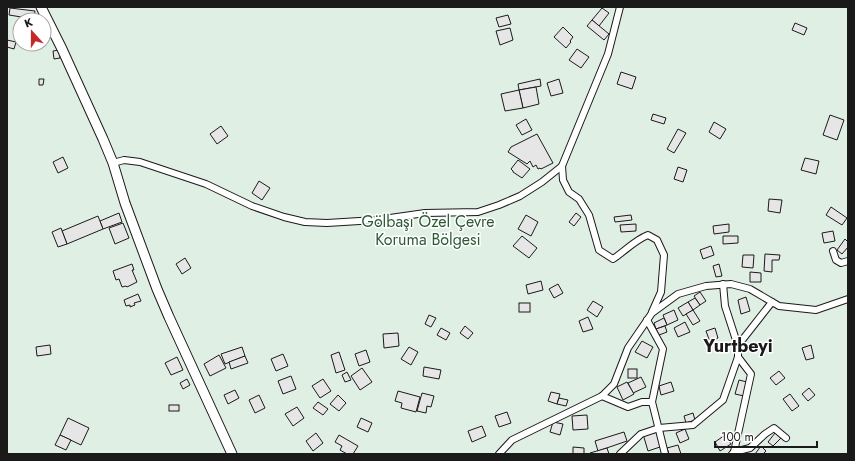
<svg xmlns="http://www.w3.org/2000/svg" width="855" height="461" font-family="Jost,sans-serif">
	<rect width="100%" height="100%" fill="#fff"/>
	<path fill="#e0efe3" stroke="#6a6a6a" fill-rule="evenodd" d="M7 7H848V454H7ZM20 20H44V44H20Z"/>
	<g fill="#e6e6e6" stroke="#1a1a1a">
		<path d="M10 8 35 11 34 19 9 15Z"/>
		<path d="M602 8 609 13 599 26 592 20Z"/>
		<path d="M508 15 511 24 499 27 496 18Z"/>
		<path d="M592 20 609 34 604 40 587 26Z"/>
		<path d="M795 23 807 28 804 35 792 30Z"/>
		<path d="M563 27 573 37 570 41 571 42 566 48 554 37Z"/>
		<path d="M510 28 513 40 500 45 496 31Z"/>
		<path d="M7 40 16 42 14 49 7 47Z"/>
		<path d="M577 49 589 57 581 68 569 60Z"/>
		<path d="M59 50 60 58 54 59 53 51Z"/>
		<path d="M621 72 636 77 632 89 617 84Z"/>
		<path d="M39 79H44L43 85H39Z"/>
		<path d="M540 79 541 86 519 90 518 84Z"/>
		<path d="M559 79 563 93 551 96 547 83Z"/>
		<path d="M536 87 539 104 523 108 519 90Z"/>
		<path d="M519 90 523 108 505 111 501 94Z"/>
		<path d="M653 114 666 118 664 124 651 120Z"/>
		<path d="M830 115 844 120 837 140 823 135Z"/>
		<path d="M526 119 532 130 522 135 516 125Z"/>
		<path d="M714 122 726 129 720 139 709 132Z"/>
		<path d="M221 126 228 136 217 144 210 134Z"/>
		<path d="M678 129 686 133 674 153 667 149Z"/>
		<path d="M537 134 553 163 541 169 540 168 538 169 536 165 533 167 530 161 527 164 508 152 511 147Z"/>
		<path d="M63 157 68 168 58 173 53 162Z"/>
		<path d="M805 158 819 161 816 174 801 170Z"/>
		<path d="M518 160 530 169 522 178 513 172V171L511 169Z"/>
		<path d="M678 167 687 170 683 182 674 179Z"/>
		<path d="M259 181 270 188 262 200 252 193Z"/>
		<path d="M769 199 782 200 780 213 768 211Z"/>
		<path d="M831 207 847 218 842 225 826 215Z"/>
		<path d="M119 213 122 222 103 229 100 221Z"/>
		<path d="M576 213 581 217 574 226 569 222Z"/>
		<path d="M526 215 538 222 531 236 518 229Z"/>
		<path d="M631 215 632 220 615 222 614 217Z"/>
		<path d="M98 216 103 229 67 244 62 231Z"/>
		<path d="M123 223 129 238 115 244 109 228Z"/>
		<path d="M636 224V231L621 232 620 225Z"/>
		<path d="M729 224V232L714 234 713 226Z"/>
		<path d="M61 228 67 244 58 247 52 232Z"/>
		<path d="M833 231 835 241 824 243 822 233Z"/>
		<path d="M522 236 537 248 529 258 513 246Z"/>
		<path d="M723 236H738V243L723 244Z"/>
		<path d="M845 239 848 242V247L842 254 837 250Z"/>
		<path d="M711 246 714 255 703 259 700 250Z"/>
		<path d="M765 254 780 255 779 260H772V272L764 271Z"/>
		<path d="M743 255H754L753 268 742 267Z"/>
		<path d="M185 258 191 268 182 274 176 264Z"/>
		<path d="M132 264 134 270H132L137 282 127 287 126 286 122 287 119 279 116 280 113 271Z"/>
		<path d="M719 264 722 276 716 277 713 266Z"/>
		<path d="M750 272 761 273V282H750Z"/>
		<path d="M541 281 543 290 528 294 526 285Z"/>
		<path d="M558 284 563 293 554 298 549 289Z"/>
		<path d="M700 292 706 301 700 305 694 296Z"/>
		<path d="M138 294 141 301 134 303 135 305 130 307V305L126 306 124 300Z"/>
		<path d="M746 297 750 311 741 314 738 300Z"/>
		<path d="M695 298 700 305 693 310 688 302Z"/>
		<path d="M593 301 603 307 597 317 587 310Z"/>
		<path d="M688 302 693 310 683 316 678 308Z"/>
		<rect x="519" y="303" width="11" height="9"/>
		<path d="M674 310 678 320 667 325 663 315Z"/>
		<path d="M693 310 700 321 693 325 686 314Z"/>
		<path d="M429 315 436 318 431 327 425 324Z"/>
		<path d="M588 317 593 329 583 332 579 321Z"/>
		<path d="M664 318 667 325 656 329 654 323Z"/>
		<path d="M685 322 690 332 678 337 674 328Z"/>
		<path d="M465 326 473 333 468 339 460 333Z"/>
		<path d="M665 326 667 332 659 335 656 329Z"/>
		<path d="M441 328 450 333 446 340 437 335Z"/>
		<path d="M715 328 718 338 710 342 706 331Z"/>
		<path d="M398 333 399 346 384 348 383 334Z"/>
		<path d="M642 341 653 347 647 358 635 352Z"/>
		<path d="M50 345 51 354 37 356 36 347Z"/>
		<path d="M811 345 814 358 806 360 802 348Z"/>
		<path d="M242 347 245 356 225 364 221 354Z"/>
		<path d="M409 347 418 352 411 365 401 359Z"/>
		<path d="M366 350 370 362 359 366 355 354Z"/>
		<path d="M339 352 345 370 336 373 331 355Z"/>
		<path d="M283 354 288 366 276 371 271 359Z"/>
		<path d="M219 355 226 368 210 376 204 364Z"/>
		<path d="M245 356 248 363 231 369 229 362Z"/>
		<path d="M177 357 183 370 171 375 165 363Z"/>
		<path d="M424 367 441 370 439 379 423 376Z"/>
		<path d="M362 368 372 382 360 390 351 376Z"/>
		<rect x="628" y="369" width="9" height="9"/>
		<path d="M779 371 785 378 776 385 770 378Z"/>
		<path d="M347 372 351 380 345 382 342 375Z"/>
		<path d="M291 376 296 389 283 394 278 381Z"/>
		<path d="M641 377 646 387 633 393 628 383Z"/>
		<path d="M187 379 190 385 183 389 180 383Z"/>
		<path d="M323 379 331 391 320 398 312 386Z"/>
		<path d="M739 380 747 382 744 396 735 394Z"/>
		<path d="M627 382 634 394 623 400 617 387Z"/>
		<path d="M671 382 674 391 661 395 659 386Z"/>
		<path d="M809 388 815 395 808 401 802 394Z"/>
		<path d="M235 390 239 398 228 404 224 395Z"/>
		<path d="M398 391 420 397 416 412 401 408 402 403 395 401Z"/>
		<path d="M551 392 560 394 557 404 548 401Z"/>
		<path d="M422 393 434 396 431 407 427 406 426 413 417 411Z"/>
		<path d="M790 394 799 406 792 411 783 399Z"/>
		<path d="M259 395 265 408 255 413 249 400Z"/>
		<path d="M338 395 346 403 339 411 330 404Z"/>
		<path d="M559 398 568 400 566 406 557 404Z"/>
		<path d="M318 402 328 409 323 415 313 408Z"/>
		<rect x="169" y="405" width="10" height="6"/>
		<path d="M297 407 304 418 293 426 285 414Z"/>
		<path d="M507 412 511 423 499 427 495 416Z"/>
		<path d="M693 413 695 420 686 423 684 416Z"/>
		<path d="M587 415 588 429 573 430 572 416Z"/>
		<path d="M68 418 89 428 81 445 60 435Z"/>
		<path d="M361 418 372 423 368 432 357 427Z"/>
		<path d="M553 422 563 424 560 435 550 432Z"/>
		<path d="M482 426 486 436 472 442 468 431Z"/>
		<path d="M685 429 689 439 680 443 676 433Z"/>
		<path d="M658 430 663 446 648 451 643 434Z"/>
		<path d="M624 432 627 441 598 451 595 441Z"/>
		<path d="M316 433 323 443 313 451 306 441Z"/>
		<path d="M775 433 781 438 773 446 768 442Z"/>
		<path d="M60 435 71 440 66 450 55 445Z"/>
		<path d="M339 435 358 446 353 454H347L340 450 342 446 335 442Z"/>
		<path d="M725 435 731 444 720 451 715 442Z"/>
		<path d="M678 445 681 454H669L667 448Z"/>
		<path d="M761 446 766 451 763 454H755Z"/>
		<path d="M573 447 584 448V454H573Z"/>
		<path d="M607 448 609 454H590V453Z"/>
	</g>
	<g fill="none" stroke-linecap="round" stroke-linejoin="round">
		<g stroke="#1a1a1a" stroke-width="8">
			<g id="street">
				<path d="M620 7 608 54 562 166 563 180 569 192 579 199 589 215 599 250 613 259C625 251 635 240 648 235L657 240 664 255 661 292 652 312"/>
				<path d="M113 163 124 160 140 162 206 184 252 206 284 217 305 222 327 223 376 220 425 213 478 212 499 205 520 196 542 182 562 166"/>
				<path d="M833 251 836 260 841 263 848 261"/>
				<path d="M647 320 663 349 652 402 665 454"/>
				<path d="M738 343 743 339 772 302"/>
				<path d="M602 396 628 407 642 402H652"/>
				<path d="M734 452 750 448 765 434 774 428 786 438"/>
				<path d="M499 454 512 440 602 396 614 384 628 348 652 313 678 294 706 286 731 284 750 289 779 306 816 310 848 299"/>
				<path d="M620 454 641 434 659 428 693 425 723 400 738 357V343L736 340 725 306 723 284"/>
				<path d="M732 454 734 452 751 374 738 357"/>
			</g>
		</g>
		<g stroke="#1a1a1a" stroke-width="11">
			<path id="secondary" d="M41 7 62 49 103 139 113 163 125 203 157 289 169 317 232 454"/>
		</g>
		<use href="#street" stroke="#fff" stroke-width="6"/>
		<use href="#secondary" stroke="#fff" stroke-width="9"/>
	</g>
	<g text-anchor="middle" stroke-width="3" stroke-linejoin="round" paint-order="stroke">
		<g font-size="16" fill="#2b5a34" stroke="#fff">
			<text x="428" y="227">Gölbaşı Özel Çevre<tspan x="428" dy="18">Koruma Bölgesi</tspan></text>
		</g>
		<g font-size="18" font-weight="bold" fill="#1a1a1a" stroke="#fff">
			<text x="738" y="352">Yurtbeyi</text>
		</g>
	</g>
	<rect width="855" height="461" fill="none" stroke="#1a1a1a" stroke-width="16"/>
	<g transform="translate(32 32) rotate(339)"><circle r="19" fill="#ffffff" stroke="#a3a3a3"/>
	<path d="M0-3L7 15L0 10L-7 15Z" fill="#c62828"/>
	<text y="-6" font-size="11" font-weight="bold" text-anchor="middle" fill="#1a1a1a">K</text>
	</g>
	<path d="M715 441v6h102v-6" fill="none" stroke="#1a1a1a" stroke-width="2"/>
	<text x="721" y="441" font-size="12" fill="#1a1a1a" stroke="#ffffff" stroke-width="3" paint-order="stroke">100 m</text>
</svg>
